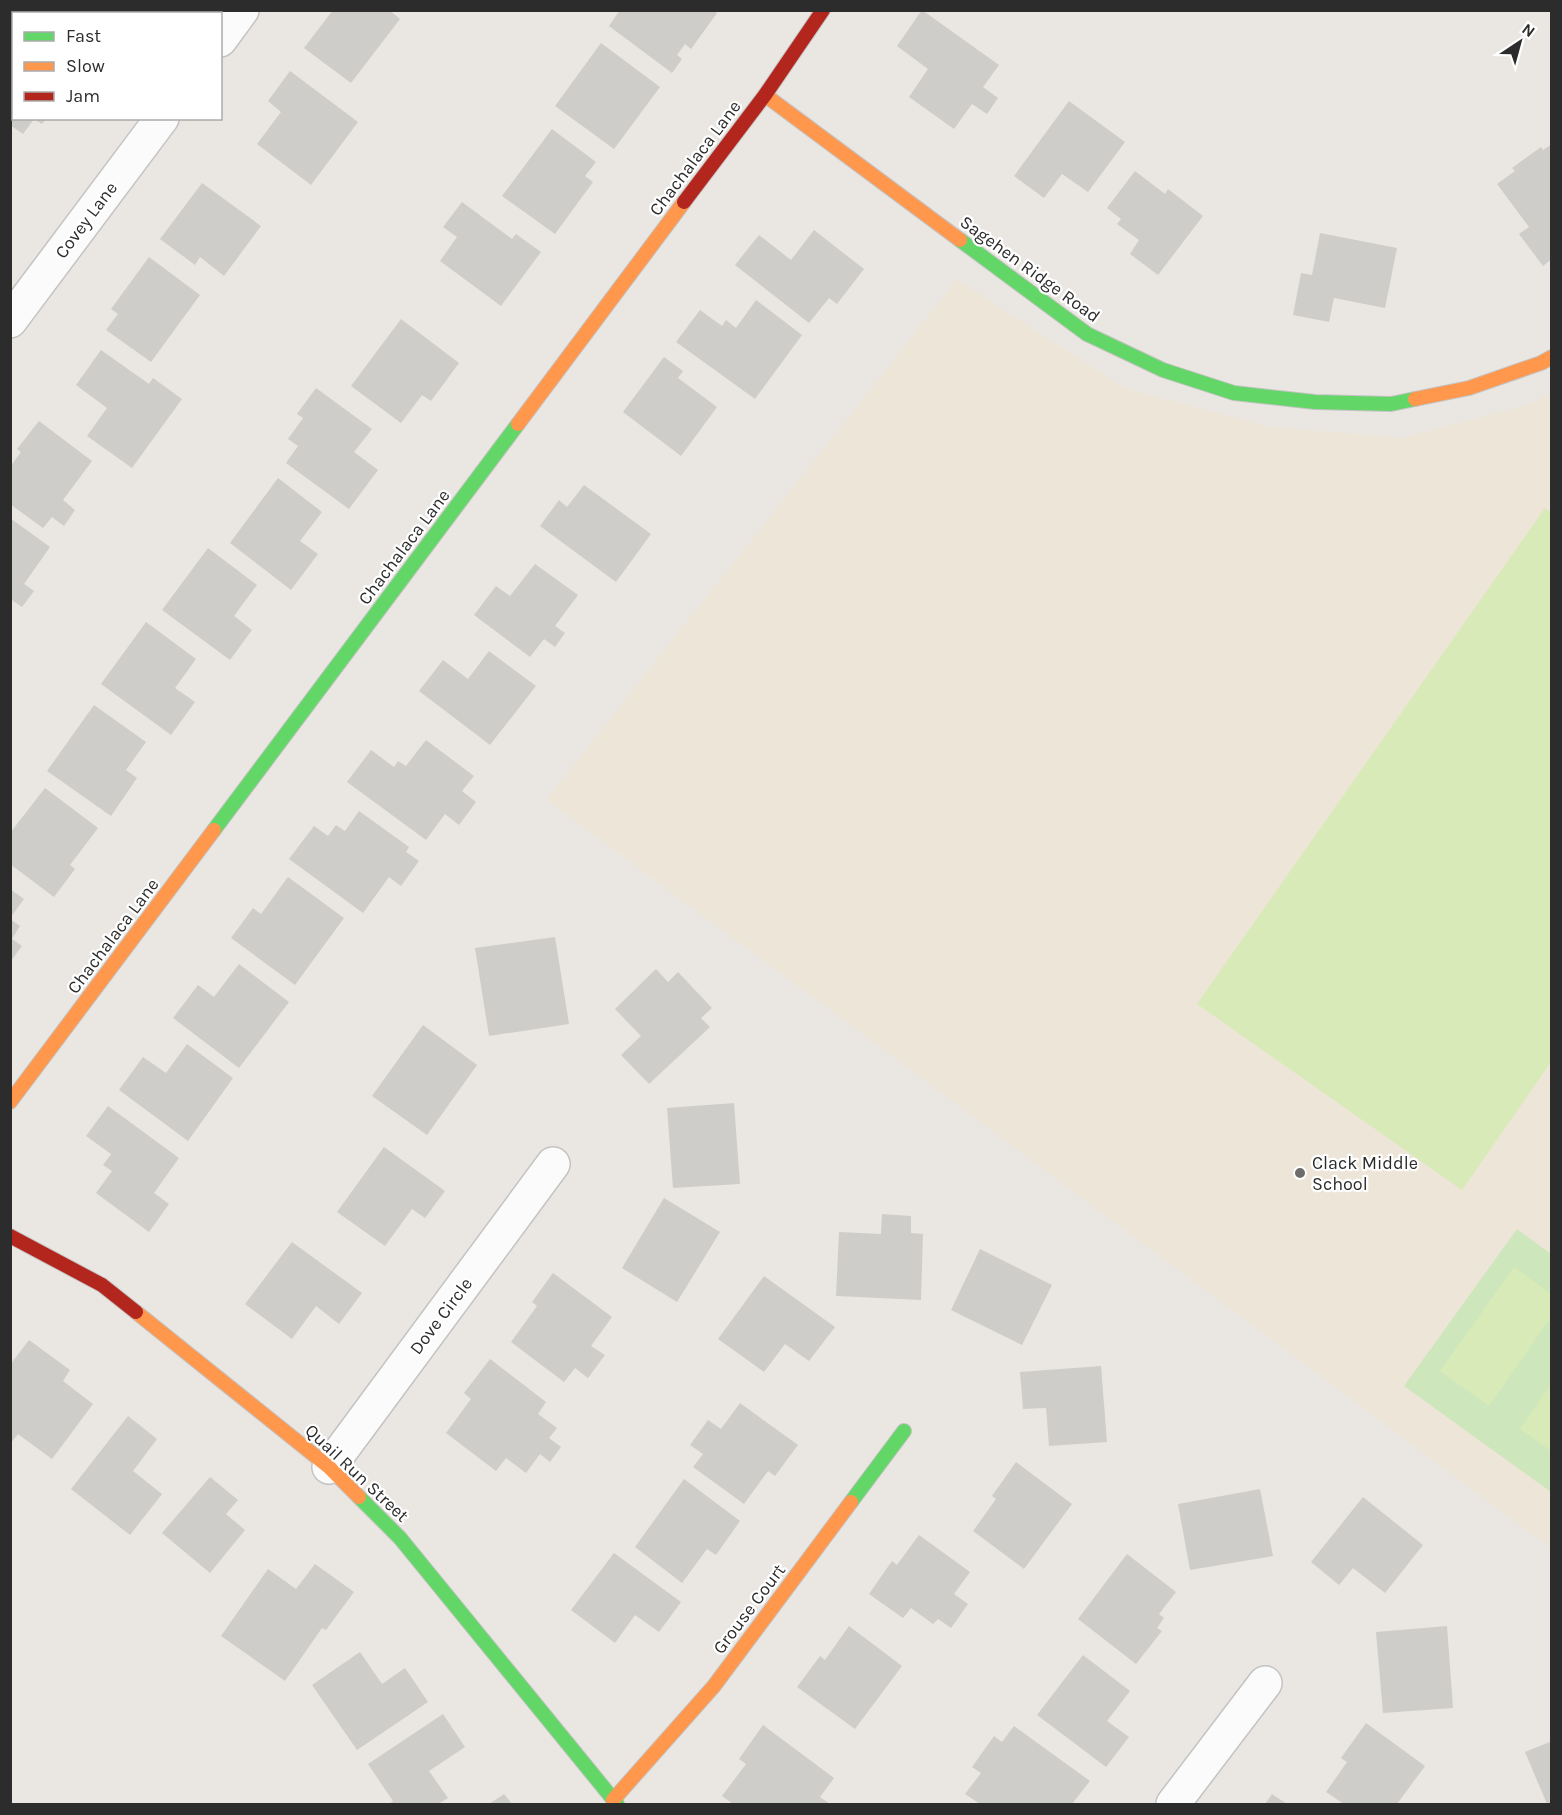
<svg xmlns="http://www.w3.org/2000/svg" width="1562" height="1815" font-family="Karla,sans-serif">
	<rect width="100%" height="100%" fill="#eae7e2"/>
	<path fill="#ede5d7" d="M957 280 1126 389 1271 427 1402 438 1531 404 1551 392V1548L547 799Z"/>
	<path fill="#cde6bb" d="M1517 1229 1551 1254V1492L1404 1386Z"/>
	<g fill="#d8eab8">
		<path d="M1545 508 1552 513 1551 1062 1462 1190 1197 1004Z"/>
		<path d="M1514 1267 1551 1294V1317L1489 1406 1440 1371Z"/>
		<path d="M1551 1384 1552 1451H1551L1520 1429Z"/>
	</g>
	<g fill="#cfcdc9">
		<path d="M91 10H127L125 14H95Z"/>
		<path d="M333 10H389L400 19 351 83 304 48Z"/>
		<path d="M620 10H713L717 13 691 49 685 44 677 55 682 59 672 73 609 26Z"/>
		<path d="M922 10 999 65 983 87 998 98 987 114 972 104 954 129 909 97 928 69 897 46Z"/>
		<path d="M601 43 660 87 614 149 555 106Z"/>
		<path d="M10 51 14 54V118H47L42 124 34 119 23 134 10 125Z"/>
		<path d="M290 71 358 122 311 185 257 144 281 112 268 101Z"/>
		<path d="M1069 101 1125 142 1088 192 1062 174 1044 198 1014 176Z"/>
		<path d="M552 129 596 162 585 176 593 182 555 234 502 196Z"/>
		<path d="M1552 144V259L1543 266 1519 234 1529 227 1497 184 1515 171 1512 168 1541 147 1543 150Z"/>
		<path d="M1135 171 1165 194 1168 189 1203 216 1158 275 1130 254 1139 240 1117 224 1121 219 1107 208Z"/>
		<path d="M202 183 261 226 224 276 200 257 195 265 160 239Z"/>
		<path d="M462 202 512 239 516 234 541 252 501 306 440 261 457 237 443 227Z"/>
		<path d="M814 230 864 269 837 304 829 298 809 323 735 265 759 235 791 260Z"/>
		<path d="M1320 233 1397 248 1385 308 1334 298 1329 322 1293 315 1301 273 1312 275Z"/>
		<path d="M149 257 200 295 151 362 106 330 118 314 111 309Z"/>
		<path d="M756 300 802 335 755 399 676 342 700 310 722 326 726 320 736 328Z"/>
		<path d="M401 319 459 363 431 401 422 395 401 423 351 386Z"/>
		<path d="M101 350 149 384 153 378 182 399 132 468 87 436 107 408 76 385Z"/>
		<path d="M664 357 683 371 678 378 717 407 681 456 623 412Z"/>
		<path d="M316 388 372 429 354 452 378 470 349 509 286 463 298 446 288 439 303 418 297 414Z"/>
		<path d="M39 421 92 461 63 500 75 510 64 526 52 517 43 528 10 504V467L21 452 17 449Z"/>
		<path d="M278 478 322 512 300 541 318 554 291 590 230 543Z"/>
		<path d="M584 485 651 534 616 582 540 526 559 500 567 507Z"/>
		<path d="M10 518 50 547 24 584 34 591 22 607 12 600 10 603Z"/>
		<path d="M208 548 257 585 234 616 252 630 230 660 162 610Z"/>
		<path d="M535 564 578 595 555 626 565 633 555 647 544 639 530 657 474 615 496 586 510 596Z"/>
		<path d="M146 622 196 659 175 688 195 702 171 735 101 684Z"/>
		<path d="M489 651 536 686 490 745 419 691 443 660 468 679Z"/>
		<path d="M94 705 146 742 126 770 137 778 111 816 47 771Z"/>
		<path d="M426 740 474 776 462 791 476 802 459 825 445 814 426 840 347 782 371 750 394 767 398 761 406 766Z"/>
		<path d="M45 788 98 828 70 865 75 869 54 897 10 864V833Z"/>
		<path d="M359 811 409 847 406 852 419 861 401 886 389 877 363 913 289 859 314 826 328 836 336 825 345 831Z"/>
		<path d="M288 877 344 918 295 985 231 938 253 908 261 914Z"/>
		<path d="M10 889 24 899 10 918Z"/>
		<path d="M10 919 20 926 12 939 22 946 10 962Z"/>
		<path d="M555 937 569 1024 489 1036 475 948Z"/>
		<path d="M239 964 289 1002 239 1068 173 1018 198 985 214 997Z"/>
		<path d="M656 969 668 982 678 972 712 1008 701 1018 710 1027 649 1084 621 1055 641 1036 615 1009Z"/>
		<path d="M423 1025 477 1065 427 1135 372 1096Z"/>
		<path d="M187 1044 233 1078 188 1141 119 1090 143 1057 166 1073Z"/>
		<path d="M734 1103 740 1184 673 1188 667 1108Z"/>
		<path d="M108 1106 179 1158 154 1193 169 1204 149 1232 96 1193 112 1171 103 1165 111 1154 86 1136Z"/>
		<path d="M384 1147 445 1191 425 1218 412 1209 385 1246 337 1212Z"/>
		<path d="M664 1198 720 1232 677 1302 622 1268Z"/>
		<path d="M882 1214 911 1216V1233L923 1234 921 1300 836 1296 839 1232 881 1234Z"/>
		<path d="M292 1242 362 1293 339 1324 316 1306 292 1339 245 1304Z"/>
		<path d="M980 1249 1052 1285 1022 1345 951 1310Z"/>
		<path d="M553 1273 612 1317 591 1346 605 1355 588 1378 575 1368 564 1382 511 1342 537 1306 532 1302Z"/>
		<path d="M764 1276 835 1327 809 1361 785 1344 764 1372 718 1339Z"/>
		<path d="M29 1340 70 1370 63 1381 93 1404 52 1459 18 1434 10 1444V1379L12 1377 10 1375V1365Z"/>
		<path d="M490 1359 546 1402 538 1414 557 1428 549 1438 561 1447 550 1462 540 1454 526 1473 506 1458 496 1471 446 1433 471 1399 464 1393Z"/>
		<path d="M1101 1366 1107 1442 1049 1446 1046 1408 1023 1409 1020 1372Z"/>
		<path d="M740 1403 798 1445 775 1476 768 1471 744 1504 693 1467 703 1454 690 1445 708 1420 721 1429Z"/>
		<path d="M128 1416 157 1439 133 1471 162 1494 130 1535 71 1489Z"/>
		<path d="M1016 1462 1072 1504 1024 1569 973 1531 996 1499 992 1496Z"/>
		<path d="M210 1477 238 1500 226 1514 245 1530 210 1573 162 1533Z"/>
		<path d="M684 1479 740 1521 716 1555 707 1549 682 1583 635 1547Z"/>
		<path d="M1260 1489 1273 1556 1190 1570 1178 1504Z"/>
		<path d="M1363 1497 1423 1545 1385 1593 1353 1568 1339 1585 1311 1562Z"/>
		<path d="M919 1535 970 1572 954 1594 968 1604 951 1628 938 1619 933 1624 911 1608 903 1618 869 1594 892 1561 897 1565Z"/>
		<path d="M614 1553 681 1602 659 1632 635 1615 615 1643 571 1610Z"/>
		<path d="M1127 1554 1176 1592 1159 1614 1164 1618 1157 1628 1162 1631 1136 1664 1078 1619Z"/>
		<path d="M315 1564 354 1592 326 1630 322 1628 285 1681 221 1636 268 1569 296 1589Z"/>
		<path d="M849 1626 902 1666 855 1729 797 1687 820 1656 825 1660Z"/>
		<path d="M1447 1626 1453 1708 1383 1713 1376 1632Z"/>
		<path d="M360 1652 382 1684 405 1668 428 1702 357 1750 312 1685Z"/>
		<path d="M1083 1655 1130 1691 1107 1721 1129 1737 1106 1767 1037 1715Z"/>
		<path d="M443 1714 465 1747 429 1771 448 1798 438 1804H389L393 1801 368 1764Z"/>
		<path d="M1366 1723 1425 1766 1397 1804H1344L1326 1792 1347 1762 1341 1758Z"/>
		<path d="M763 1725 834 1778 820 1797 830 1804H733L722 1796 746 1764 739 1759Z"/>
		<path d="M1014 1726 1090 1781 1072 1804H980L965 1794 981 1773 972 1767 994 1736 1002 1742Z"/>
		<path d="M1552 1741V1804H1547L1525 1752Z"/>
		<path d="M504 1794 512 1804H489Z"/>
		<path d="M1272 1794 1287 1804H1265Z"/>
	</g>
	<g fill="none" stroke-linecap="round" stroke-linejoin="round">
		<g stroke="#c4c3c3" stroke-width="36">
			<g id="street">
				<path d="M220 40 242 10"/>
				<path d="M10 321 162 118"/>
				<path d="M329 1467 553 1164"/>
				<path d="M1173 1804 1265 1683"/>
			</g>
		</g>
		<g stroke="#c4c3c3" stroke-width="16">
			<g id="fast">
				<path d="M960 240 1087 334 1163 370 1234 393 1315 402 1391 404 1415 399"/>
				<path d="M214 830 518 424"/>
				<path d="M359 1497 400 1538 617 1804"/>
				<path d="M851 1502 904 1431"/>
			</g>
		</g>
		<g stroke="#c4c3c3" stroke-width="16">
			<g id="slow">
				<path d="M765 95 960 240"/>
				<path d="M1415 399 1469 388 1541 363 1552 357"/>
				<path d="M518 424 684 202"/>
				<path d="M10 1102 214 830"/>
				<path d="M136 1312 329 1467 359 1497"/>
				<path d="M613 1800 714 1686 851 1502"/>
			</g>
		</g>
		<g stroke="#c4c3c3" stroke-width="16">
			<g id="jam">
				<path d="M684 202 765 95 823 10"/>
				<path d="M10 1236 102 1285 136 1312"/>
			</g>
		</g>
		<use href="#street" stroke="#fcfbfb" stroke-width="33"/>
		<use href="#fast" stroke="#63d668" stroke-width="14"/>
		<use href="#slow" stroke="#ff974d" stroke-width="14"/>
		<use href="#jam" stroke="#b3261e" stroke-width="14"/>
	</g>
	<circle fill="#6e6d6c" stroke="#fff" stroke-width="2" cx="1300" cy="1173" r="6"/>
	<g text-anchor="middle" stroke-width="4.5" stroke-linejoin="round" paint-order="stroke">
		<g font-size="18" fill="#2c2c2c" stroke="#fff">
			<text transform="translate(695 158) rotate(-53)" y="6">Chachalaca Lane</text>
			<text transform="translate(86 220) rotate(-53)" y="6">Covey Lane</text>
			<text transform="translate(1030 269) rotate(36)" y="6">Sagehen Ridge Road</text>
			<text transform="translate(404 547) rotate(-53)" y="6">Chachalaca Lane</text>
			<text transform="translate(113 936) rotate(-53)" y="6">Chachalaca Lane</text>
			<text transform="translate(441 1316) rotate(-53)" y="6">Dove Circle</text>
			<text transform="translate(357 1473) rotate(43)" y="6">Quail Run Street</text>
			<text transform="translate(749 1609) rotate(-53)" y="6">Grouse Court</text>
		</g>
		<g font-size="18" fill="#2c2c2c" stroke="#fff" text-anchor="start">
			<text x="1312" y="1169">Clack Middle<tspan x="1312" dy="21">School</tspan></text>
		</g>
	</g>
	<rect width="1562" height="1815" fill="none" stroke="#2c2c2c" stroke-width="24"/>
	<rect x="12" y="12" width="210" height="108" fill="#ffffff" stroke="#ababab" stroke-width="1.5"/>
	<rect x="24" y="32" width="30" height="9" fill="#63d668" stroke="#ababab" stroke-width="1.5"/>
	<text x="66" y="42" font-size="18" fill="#2c2c2c">Fast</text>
	<rect x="24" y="62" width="30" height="9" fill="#ff974d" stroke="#ababab" stroke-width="1.5"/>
	<text x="66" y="72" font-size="18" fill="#2c2c2c">Slow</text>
	<rect x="24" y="92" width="30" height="9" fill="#b3261e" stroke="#ababab" stroke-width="1.5"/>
	<text x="66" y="102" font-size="18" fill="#2c2c2c">Jam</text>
	<g transform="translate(1520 42) rotate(36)" stroke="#ffffff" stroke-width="4.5" paint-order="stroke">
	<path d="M0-4.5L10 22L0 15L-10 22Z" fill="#2c2c2c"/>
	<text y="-9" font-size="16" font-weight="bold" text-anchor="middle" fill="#2c2c2c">N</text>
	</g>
</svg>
